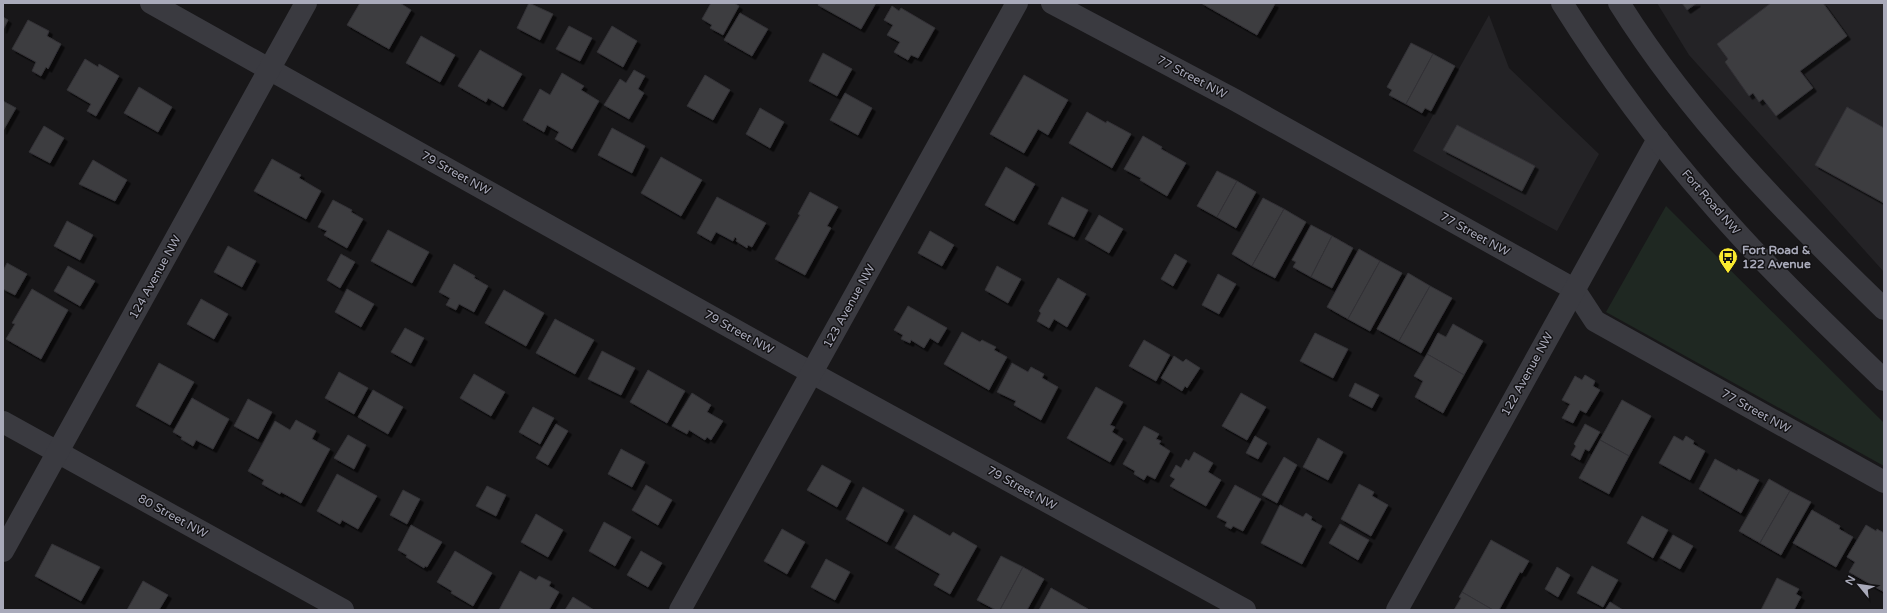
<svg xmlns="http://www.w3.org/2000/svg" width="1887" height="613" font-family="'Varela Round',sans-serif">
	<defs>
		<filter id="shadow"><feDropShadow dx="3.5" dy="3.5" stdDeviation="0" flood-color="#0009"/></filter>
	</defs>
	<rect width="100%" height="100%" fill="#181719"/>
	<g fill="#242326">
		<path d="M1657 3H1884V272L1689 55Z"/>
		<path d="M1489 15 1509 68 1599 154 1557 231 1413 151Z"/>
	</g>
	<path fill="#1f2822" d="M1666 206 1884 423V466L1606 312Z"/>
	<g fill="#3d3c41" stroke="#323135" filter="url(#shadow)">
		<path d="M360 3H400L411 10 389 49 347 25Z"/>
		<path d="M529 3 553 14 540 40 517 28Z"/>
		<path d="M711 3H734L739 6 723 35 710 28 712 25 702 19Z"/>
		<path d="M819 3H876L861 29 818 5Z"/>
		<path d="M1201 3H1272L1275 4 1257 35Z"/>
		<path d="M1682 3H1697L1687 10Z"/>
		<path d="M1771 3H1823L1847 36 1800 71 1813 88 1776 116 1763 99 1759 102 1753 93 1749 96 1725 62 1728 59 1717 44Z"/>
		<path d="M892 6 899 11 901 8 935 28 918 58 911 55 908 60 894 52 900 42 887 35 893 25 884 20Z"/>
		<path d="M740 13 768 29 752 56 724 40Z"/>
		<path d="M3 17 8 20 3 30Z"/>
		<path d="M28 20 49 31 47 36 61 44 48 69 46 67 41 76 32 71 36 62 12 49Z"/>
		<path d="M569 26 592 38 580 61 556 49Z"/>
		<path d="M612 26 637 41 623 67 597 52Z"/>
		<path d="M421 36 455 55 440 82 406 63Z"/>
		<path d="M1411 43 1433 54 1406 104 1389 95 1392 90 1387 87Z"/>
		<path d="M480 50 522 74 503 107 488 98 486 102 458 86Z"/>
		<path d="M823 53 852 69 837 96 809 81Z"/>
		<path d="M1433 54 1455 66 1431 111 1425 108 1422 113 1406 104Z"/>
		<path d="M85 59 98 67 99 64 119 76 96 116 87 111 91 104 67 90Z"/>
		<path d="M634 70 645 76 638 89 644 93 629 119 604 105 620 79 626 83Z"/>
		<path d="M562 73 584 86 581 90 599 101 572 149 555 139 559 132 547 125 544 132 523 120 540 89 550 95Z"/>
		<path d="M705 75 730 90 713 120 687 106Z"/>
		<path d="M1024 75 1068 100 1048 135 1038 129 1024 153 990 134Z"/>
		<path d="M139 87 172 107 158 132 124 113Z"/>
		<path d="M845 93 872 108 858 135 830 120Z"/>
		<path d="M3 101 16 108 3 131Z"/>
		<path d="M1847 107 1884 128V203L1815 165Z"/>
		<path d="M760 108 784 122 770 148 746 134Z"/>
		<path d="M1087 112 1106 123 1107 121 1131 134 1112 168 1069 143Z"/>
		<path d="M1457 125 1535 166 1522 191 1443 150Z"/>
		<path d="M44 126 64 138 50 163 29 152Z"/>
		<path d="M612 128 645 146 632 173 598 155Z"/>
		<path d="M1143 136 1162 147 1161 149 1186 163 1167 196 1140 180 1141 178 1124 169Z"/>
		<path d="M661 157 702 180 681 216 641 193Z"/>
		<path d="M272 159 301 175 299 178 321 191 306 219 254 191Z"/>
		<path d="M93 160 127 180 115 201 79 184Z"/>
		<path d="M1006 167 1035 184 1014 221 985 205Z"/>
		<path d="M1217 171 1237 181 1217 217 1197 206Z"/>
		<path d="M1237 181 1256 192 1236 228 1217 217Z"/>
		<path d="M810 192 838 207 827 226 831 228 805 275 775 259 800 215 798 214Z"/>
		<path d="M717 197 766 223 752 247 748 245 747 248 736 241 737 239 735 237 733 241 716 232 711 241 697 233Z"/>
		<path d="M1062 197 1088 210 1074 237 1048 224Z"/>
		<path d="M1263 198 1284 209 1252 266 1232 254Z"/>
		<path d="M333 200 352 210 351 212 363 219 347 248 324 235 327 231 318 227Z"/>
		<path d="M1284 209 1306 222 1275 278 1252 266Z"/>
		<path d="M1099 215 1123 229 1109 253 1085 239Z"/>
		<path d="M67 221 93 235 80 260 54 246Z"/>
		<path d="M1311 225 1332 236 1311 277 1293 267 1296 262 1292 260Z"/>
		<path d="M388 230 429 252 412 283 371 261Z"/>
		<path d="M930 231 954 245 942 266 918 253Z"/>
		<path d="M1332 236 1353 248 1332 288 1311 277Z"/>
		<path d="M228 246 256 261 242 287 214 272Z"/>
		<path d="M1359 249 1380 261 1348 319 1327 307Z"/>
		<path d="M341 254 355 262 340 288 327 280Z"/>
		<path d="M1175 254 1187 261 1173 286 1161 279Z"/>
		<path d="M1380 261 1402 273 1370 331 1348 319Z"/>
		<path d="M7 263 27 274 15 295 3 289V271Z"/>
		<path d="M454 264 475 276 474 278 488 286 474 312 459 304 456 310 446 305 450 298 439 292Z"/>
		<path d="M68 266 95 281 80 306 54 291Z"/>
		<path d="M997 266 1021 279 1008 303 985 290Z"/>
		<path d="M1408 273 1430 286 1399 341 1377 329Z"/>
		<path d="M1218 274 1236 284 1219 314 1202 305Z"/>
		<path d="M1058 278 1086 294 1067 327 1054 319 1049 328 1037 321 1041 313 1039 311Z"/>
		<path d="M1430 286 1452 298 1421 353 1399 341Z"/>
		<path d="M32 289 68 310 41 359 6 339 15 324 12 323Z"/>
		<path d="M347 289 374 304 361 327 335 312Z"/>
		<path d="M504 290 544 313 526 346 485 323Z"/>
		<path d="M201 299 228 314 214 339 187 324Z"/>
		<path d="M908 306 947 328 938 343 930 338 924 348 911 340 910 343 901 339 903 335 894 330Z"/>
		<path d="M555 319 594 340 575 374 536 353Z"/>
		<path d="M1453 324 1483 341 1464 375 1427 354 1438 333 1446 337Z"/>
		<path d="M405 328 424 338 411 363 391 352Z"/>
		<path d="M962 332 980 342 982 340 996 347 994 350 1007 357 989 390 944 364Z"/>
		<path d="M1315 333 1348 349 1333 378 1300 361Z"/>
		<path d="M1144 340 1170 355 1156 381 1129 366Z"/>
		<path d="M602 351 635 368 621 395 588 379Z"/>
		<path d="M1427 354 1464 375 1443 413 1415 397 1423 381 1414 376Z"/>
		<path d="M1174 356 1183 362 1186 359 1200 368 1187 388 1185 386 1182 391 1161 378Z"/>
		<path d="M159 363 194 382 170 425 136 406Z"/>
		<path d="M1012 363 1028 372 1031 367 1044 374 1042 378 1058 387 1041 420 1014 405 1016 401 997 392Z"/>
		<path d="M648 370 685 391 667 423 630 402Z"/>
		<path d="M339 372 368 388 354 414 325 398Z"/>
		<path d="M474 374 505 392 491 416 460 398Z"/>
		<path d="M1585 375 1595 381 1593 386 1600 390 1586 413 1580 410 1573 423 1562 418 1570 404 1562 400 1575 376 1582 380Z"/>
		<path d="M1355 383 1379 395 1372 408 1349 396Z"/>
		<path d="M1096 387 1123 402 1110 425 1115 427 1112 432 1123 439 1110 462 1067 438Z"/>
		<path d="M373 390 403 407 388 434 358 417Z"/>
		<path d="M692 393 711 405 707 412 723 421 711 440 707 437 705 440 689 430 687 434 672 426Z"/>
		<path d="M1241 393 1266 407 1247 440 1222 426Z"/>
		<path d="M192 398 229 419 213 449 196 440 193 446 181 439 182 437 173 432Z"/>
		<path d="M248 399 272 412 258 439 234 426Z"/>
		<path d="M1622 400 1651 416 1629 456 1600 440Z"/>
		<path d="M533 407 554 418 540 444 519 432Z"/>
		<path d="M296 420 316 431 312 439 330 449 301 503 281 492 280 494 262 484 264 480 248 471 275 421 290 430Z"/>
		<path d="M556 424 568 431 548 465 536 458Z"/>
		<path d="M1585 424 1600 432 1589 451 1585 449 1580 460 1571 455 1576 446 1574 444Z"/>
		<path d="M1144 426 1159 434 1156 439 1161 441 1159 444 1170 451 1155 479 1147 475 1144 480 1134 474 1135 471 1123 464Z"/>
		<path d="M348 435 366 445 354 469 334 458Z"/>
		<path d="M1255 436 1267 443 1258 459 1246 453Z"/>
		<path d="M1674 436 1683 441 1686 436 1694 441 1693 444 1705 451 1690 480 1659 463Z"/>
		<path d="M1318 438 1343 452 1328 480 1303 467Z"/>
		<path d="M1600 440 1629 456 1609 494 1579 478Z"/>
		<path d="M621 449 645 462 632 487 608 474Z"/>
		<path d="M1194 452 1213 463 1208 472 1221 480 1206 506 1170 486 1175 479 1170 476 1176 465 1181 468 1186 459 1189 461Z"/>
		<path d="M1284 457 1297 465 1277 503 1262 495Z"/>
		<path d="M1715 459 1737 471 1738 469 1759 480 1741 513 1699 489Z"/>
		<path d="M822 465 851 481 837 507 807 490Z"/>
		<path d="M337 474 377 496 358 529 342 520 340 524 317 511Z"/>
		<path d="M1769 479 1790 491 1760 543 1739 531Z"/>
		<path d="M1359 484 1374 492 1372 496 1388 505 1371 536 1341 519Z"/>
		<path d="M646 485 672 500 658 525 632 510Z"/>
		<path d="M1235 485 1261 499 1243 531 1233 526 1231 529 1225 526 1227 522 1217 517Z"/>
		<path d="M487 486 506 495 496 516 476 506Z"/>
		<path d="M863 487 904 510 887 542 846 519Z"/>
		<path d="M403 490 420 499 407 524 390 515Z"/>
		<path d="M1790 491 1811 502 1781 555 1760 543Z"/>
		<path d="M1280 505 1303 517 1306 513 1312 517 1311 520 1322 526 1302 564 1261 543Z"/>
		<path d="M1812 510 1840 526 1839 529 1853 537 1836 567 1793 543Z"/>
		<path d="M536 514 563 530 548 557 521 542Z"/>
		<path d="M914 515 950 536 953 532 977 546 950 594 934 585 940 574 895 548Z"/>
		<path d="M1642 516 1668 530 1653 558 1627 543Z"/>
		<path d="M604 522 631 537 615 566 589 551Z"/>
		<path d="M1340 524 1369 540 1358 560 1329 543Z"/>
		<path d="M411 525 442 542 427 567 425 566 424 568 406 557 407 555 398 550Z"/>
		<path d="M1866 525 1876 531 1877 529 1884 533V592L1849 572 1855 562 1847 557Z"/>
		<path d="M782 529 805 542 787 574 764 561Z"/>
		<path d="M1673 535 1693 546 1680 569 1660 558Z"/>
		<path d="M1491 540 1529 561 1522 573 1520 572 1499 610H1493L1462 592Z"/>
		<path d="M52 544 100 567 81 601 35 576Z"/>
		<path d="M455 551 492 573 473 606 451 593 452 591 437 582Z"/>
		<path d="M641 551 662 563 648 587 627 575Z"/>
		<path d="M1001 556 1023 567 1000 610H996L977 600Z"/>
		<path d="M826 559 850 572 835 600 811 587Z"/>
		<path d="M1592 566 1618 580 1603 607 1577 593Z"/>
		<path d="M1023 567 1044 579 1027 610H1000Z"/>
		<path d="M1557 567 1570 575 1558 597 1545 589Z"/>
		<path d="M520 571 536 580 539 576 551 582 549 586 559 592 549 610H499Z"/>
		<path d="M1777 578 1799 589 1796 594 1801 597 1794 610H1761Z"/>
		<path d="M143 581 168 595 159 610H127Z"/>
		<path d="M1051 588 1088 609V610H1039Z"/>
		<path d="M1462 592 1493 610H1454L1461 598 1459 597Z"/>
		<path d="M573 597 594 610H565Z"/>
		<path d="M1610 602 1623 610H1605Z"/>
	</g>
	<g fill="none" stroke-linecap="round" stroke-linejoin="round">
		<g stroke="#3a3a40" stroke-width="22">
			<path d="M151 3 812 373 1245 610"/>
			<path d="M1052 3 1235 100 1574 289 1595 321 1884 482"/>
			<path d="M1619 3C1691 118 1787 215 1884 309"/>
			<path d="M3 422 343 610"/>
			<path d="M3 551 306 3"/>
			<path d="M680 610 1017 3"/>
			<path d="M1397 610 1658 139"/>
		</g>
		<path stroke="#3a3a40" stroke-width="22" d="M1562 3C1606 73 1655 140 1710 202 1764 265 1824 322 1884 380"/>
	</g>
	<defs>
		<g id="bus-pin" transform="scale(1)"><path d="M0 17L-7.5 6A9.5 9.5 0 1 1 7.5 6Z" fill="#f9e92f" stroke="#131214"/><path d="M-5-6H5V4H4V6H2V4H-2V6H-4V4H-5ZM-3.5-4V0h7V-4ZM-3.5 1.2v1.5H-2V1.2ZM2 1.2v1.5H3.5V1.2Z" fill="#111"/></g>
	</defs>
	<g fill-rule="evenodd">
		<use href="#bus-pin" x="1728" y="257"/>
	</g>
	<g text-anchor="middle" stroke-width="3" stroke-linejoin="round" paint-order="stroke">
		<g font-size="12" fill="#a9aaba" stroke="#131214">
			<text transform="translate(1192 77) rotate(28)" y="4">77 Street NW</text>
			<text transform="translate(456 173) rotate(29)" y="4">79 Street NW</text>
			<text transform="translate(1711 202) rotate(49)" y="4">Fort Road NW</text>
			<text transform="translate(1475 234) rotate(29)" y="4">77 Street NW</text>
			<text transform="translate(155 277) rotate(-61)" y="4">124 Avenue NW</text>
			<text transform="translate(849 306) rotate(-61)" y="4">123 Avenue NW</text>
			<text transform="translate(739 332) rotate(29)" y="4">79 Street NW</text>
			<text transform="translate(1527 374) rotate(-61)" y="4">122 Avenue NW</text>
			<text transform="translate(1756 411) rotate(29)" y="4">77 Street NW</text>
			<text transform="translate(1022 488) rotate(29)" y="4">79 Street NW</text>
			<text transform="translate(173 516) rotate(29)" y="4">80 Street NW</text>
		</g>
		<g font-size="12" font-weight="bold" fill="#a9aaba" stroke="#131214" text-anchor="start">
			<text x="1742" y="254">Fort Road &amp;<tspan x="1742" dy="14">122 Avenue</tspan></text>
		</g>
	</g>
	<rect width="1887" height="613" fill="none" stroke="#a9aaba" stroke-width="8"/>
	<g transform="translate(1859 585) rotate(299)" stroke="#131214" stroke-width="3" paint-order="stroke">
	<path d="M0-3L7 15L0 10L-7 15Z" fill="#a9aaba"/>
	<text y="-6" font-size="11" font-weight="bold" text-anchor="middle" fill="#a9aaba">N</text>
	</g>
</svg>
